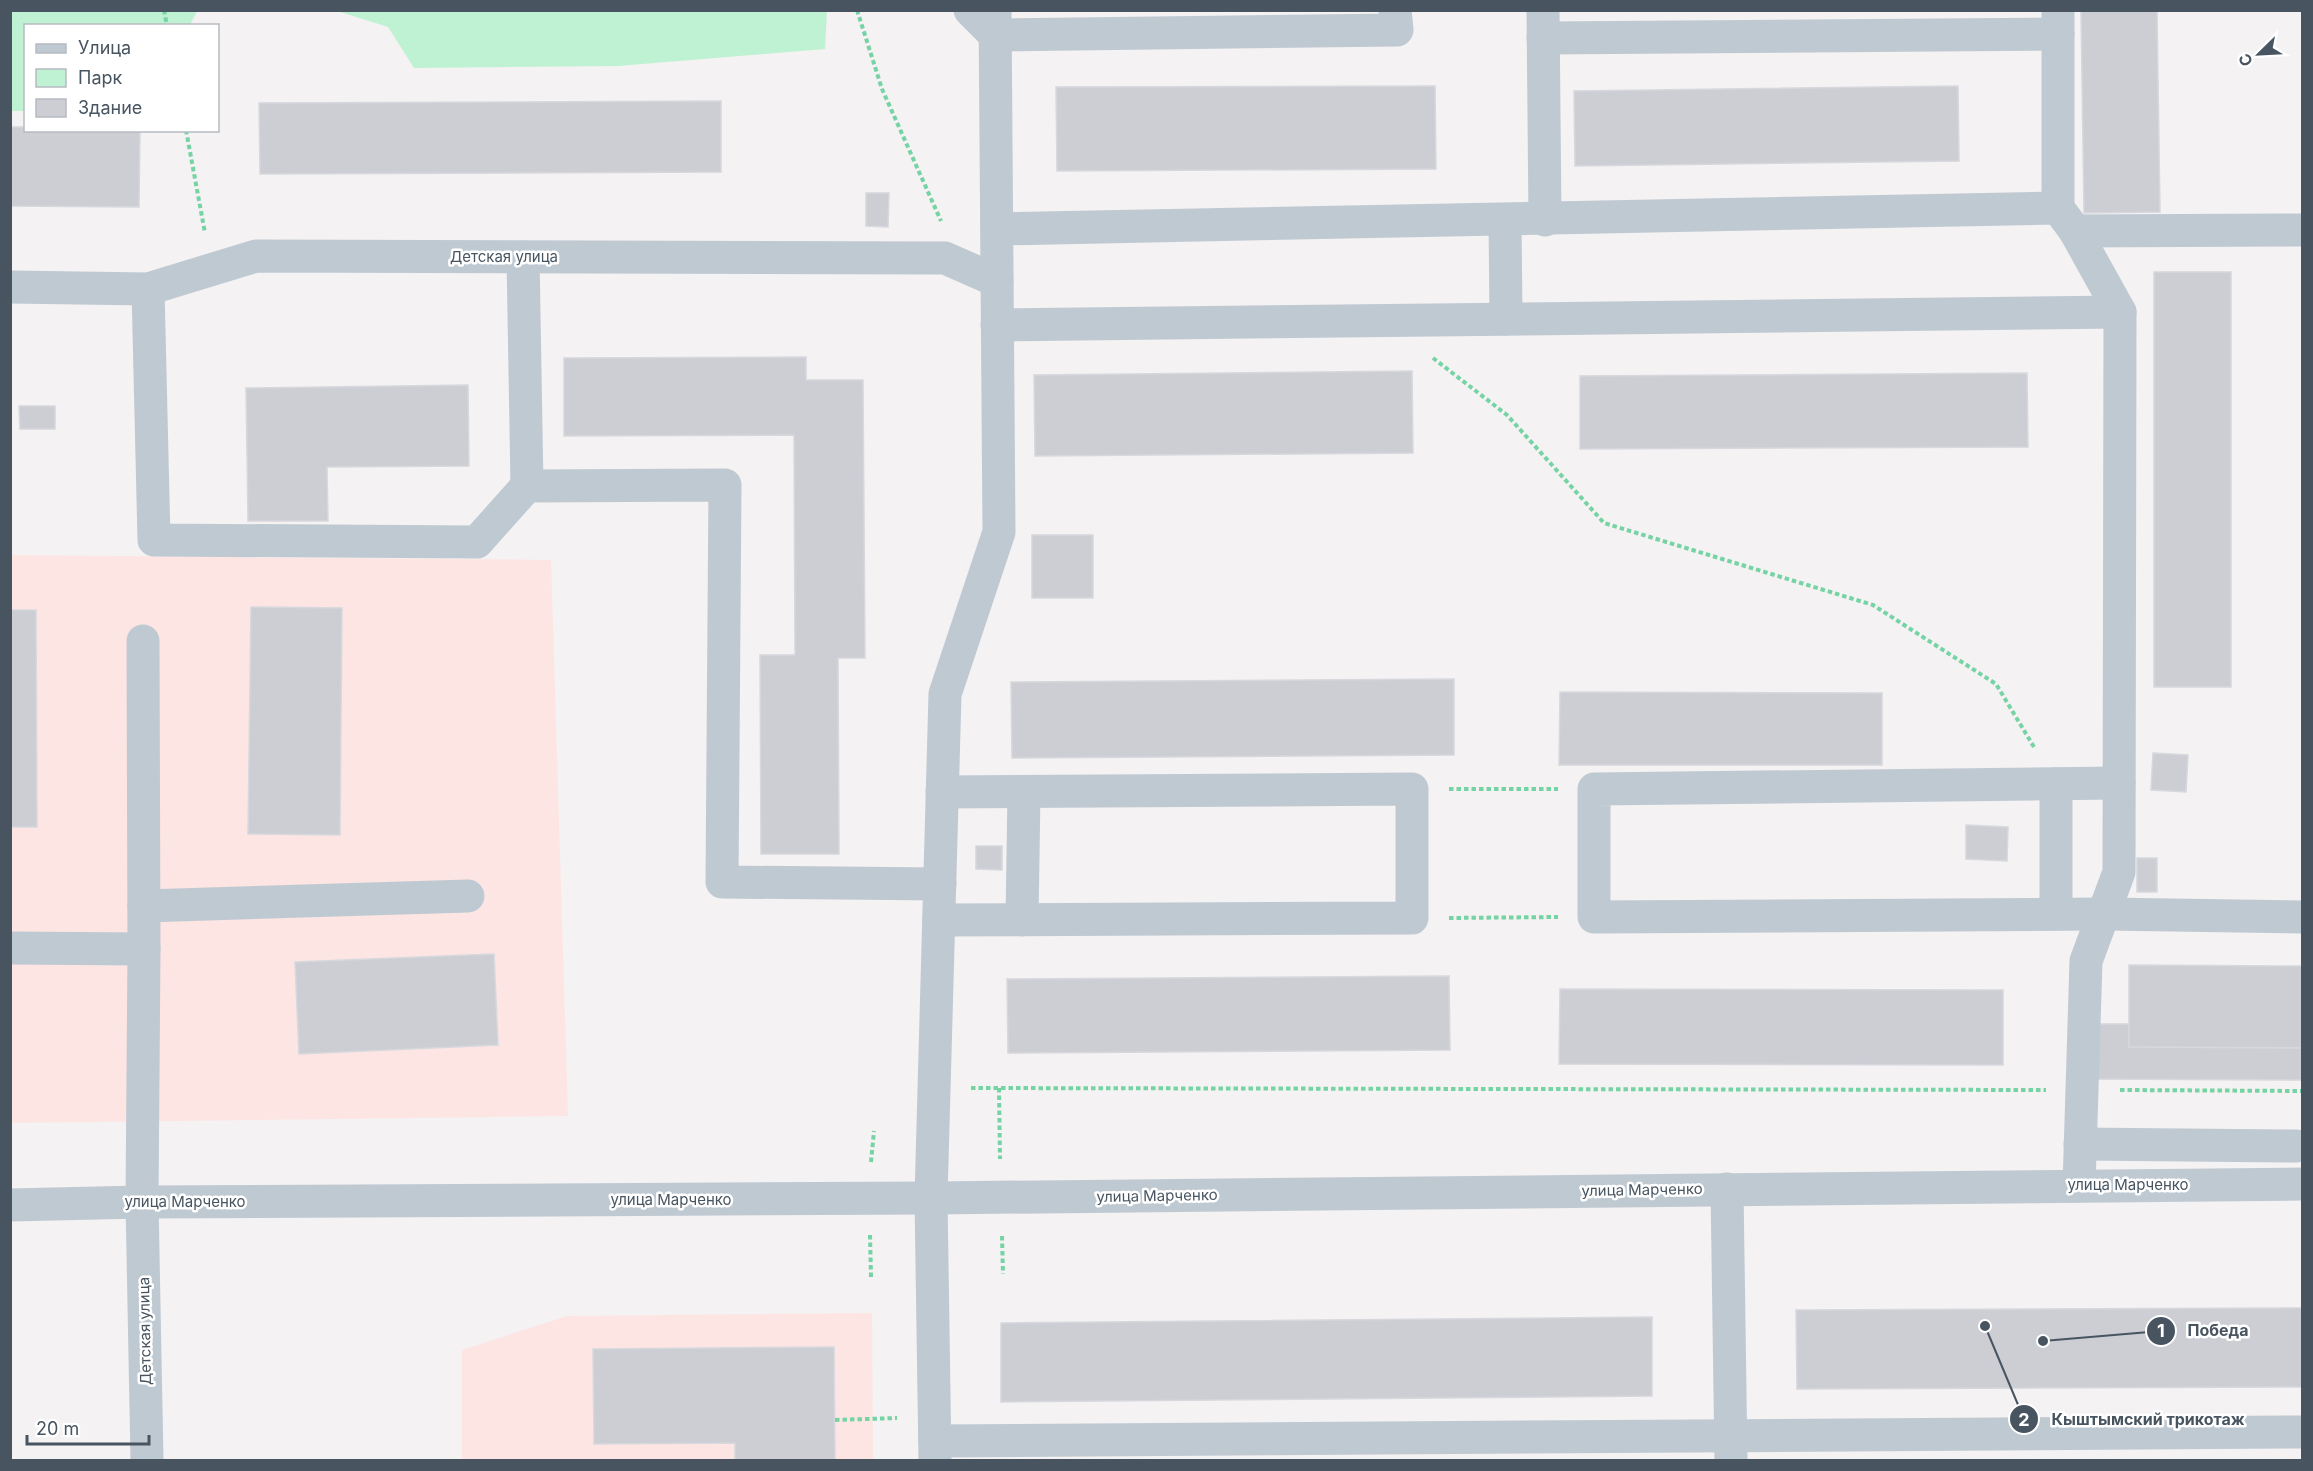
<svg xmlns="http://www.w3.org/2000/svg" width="2313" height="1471" font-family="Inter,sans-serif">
	<rect width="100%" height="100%" fill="#f4f2f2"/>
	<g fill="#fde5e3">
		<path d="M10 555 551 560 568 1116 11 1123Z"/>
		<path d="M872 1313 873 1460H462V1350L567 1316Z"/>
	</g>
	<g fill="#bff2d3">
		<path d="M11 10H197V11L190 25 26 26 25 111H11Z"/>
		<path d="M337 11H827L825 49 618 66 414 68 388 27Z"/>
	</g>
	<g fill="#ccced4" stroke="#d6d8dd" stroke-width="1.5">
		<path d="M2081 10H2157L2160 212 2084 213Z"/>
		<path d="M1435 86 1436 169 1057 171 1056 87Z"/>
		<path d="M1958 86 1959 161 1575 166 1574 91Z"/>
		<path d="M721 101V172L260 174 259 103Z"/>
		<path d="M10 127H26V130H140L139 207 10 206Z"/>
		<path d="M866 193H889L888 227 866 226Z"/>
		<rect x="2154" y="272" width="77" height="415"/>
		<path d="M806 357V380H863L865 658H838L839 854H761L760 655H795L794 435 564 436V358Z"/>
		<path d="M1412 371 1413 453 1035 456 1034 375Z"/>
		<path d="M2027 373 2028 447 1580 449V376Z"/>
		<path d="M468 385 469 466 327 467 328 521H248L246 388Z"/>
		<path d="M19 406H55V429H20Z"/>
		<rect x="1032" y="535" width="61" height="63"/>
		<path d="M251 607 342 608 340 835 248 834Z"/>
		<path d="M10 610H36L37 827H10Z"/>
		<path d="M1454 679V755L1012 758 1011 682Z"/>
		<path d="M1560 692 1882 693V765H1559Z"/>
		<path d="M2153 753 2188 755 2186 792 2151 790Z"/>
		<path d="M1966 825 2008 827 2007 861 1966 859Z"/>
		<path d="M976 846H1002V870L976 869Z"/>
		<rect x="2137" y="858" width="20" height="34"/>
		<path d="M494 954 498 1045 299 1054 295 962Z"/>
		<path d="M2129 965 2302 966V1048L2129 1047Z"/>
		<path d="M1449 976 1450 1050 1008 1053 1007 979Z"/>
		<path d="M1560 989 2003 990V1065L1559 1064Z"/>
		<path d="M2094 1024H2129V1047L2302 1048V1080L2094 1079Z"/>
		<path d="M2302 1308V1387L1797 1389 1796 1310Z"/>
		<path d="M1652 1317V1396L1001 1402V1323Z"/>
		<path d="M834 1347 835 1460H735V1443L594 1444 593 1349Z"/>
	</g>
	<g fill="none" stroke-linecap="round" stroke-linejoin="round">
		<g stroke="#75d3a4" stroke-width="4" stroke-dasharray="4.5 3" stroke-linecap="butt">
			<path d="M164 10 167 26"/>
			<path d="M857 10 882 89 941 221"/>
			<path d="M186 130 205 233"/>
			<path d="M1433 358 1507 415 1604 523 1873 605 1996 684 2034 747"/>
			<path d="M1449 789H1558"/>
			<path d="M1449 918 1558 917"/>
			<path d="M971 1088 2046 1090"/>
			<path d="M999 1088 1000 1159"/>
			<path d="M2120 1090 2302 1091"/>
			<path d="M871 1162 874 1131"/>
			<path d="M870 1235 871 1277"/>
			<path d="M1002 1236 1003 1274"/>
			<path d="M835 1420 897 1418"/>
		</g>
		<g stroke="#bfc9d2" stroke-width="33">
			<path d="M970 10 995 35 1397 30 1395 10"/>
			<path d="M1543 10 1545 220"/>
			<path d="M2058 10V208L2075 231 2120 312 2119 872 2086 961 2079 1186"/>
			<path d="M1543 38 2058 34"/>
			<path d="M1505 220 1506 319"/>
			<path d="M997 229 2058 208"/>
			<path d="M2075 231 2302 230"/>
			<path d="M523 257 527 486"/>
			<path d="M10 287 148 289 256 256 945 258 997 281"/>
			<path d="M148 289 154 540 477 542 527 486 725 485 722 882 940 884"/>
			<path d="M997 325 2120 312"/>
			<path d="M143 641 144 949 142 1202 147 1460"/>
			<path d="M2119 783 1594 789V917L2104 914 2302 917"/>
			<path d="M2056 784V914"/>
			<path d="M144 906 468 896"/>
			<path d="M939 920 1412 918V789L942 792"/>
			<path d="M1022 920 1024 792"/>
			<path d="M10 948 144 949"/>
			<path d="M2080 1144 2296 1146"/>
			<path d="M1727 1189 1731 1460"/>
			<path d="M10 1205 142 1202 931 1198 2302 1184"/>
			<path d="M935 1441 2302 1432"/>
			<path d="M935 1460 931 1198 945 694 999 532 995 10"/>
		</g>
	</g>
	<g text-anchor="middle" stroke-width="5" stroke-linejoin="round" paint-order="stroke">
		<g font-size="15" fill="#485561" stroke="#fff">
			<text x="504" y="262">Детская улица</text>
			<text x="2128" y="1190">улица Марченко</text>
			<text transform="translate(1642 1190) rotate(-1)" y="5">улица Марченко</text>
			<text transform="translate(1157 1196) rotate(-1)" y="5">улица Марченко</text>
			<text x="671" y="1205">улица Марченко</text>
			<text x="185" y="1207">улица Марченко</text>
			<text transform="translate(145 1331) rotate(-91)" y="5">Детская улица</text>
		</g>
	</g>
	<path fill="none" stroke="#485561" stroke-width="2" d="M2043 1341L2161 1331M1985 1326L2024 1419"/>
	<g fill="#485561" stroke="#fff" stroke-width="2">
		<circle cx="2043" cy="1341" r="6"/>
		<circle cx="1985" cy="1326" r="6"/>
		<circle cx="2161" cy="1331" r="15"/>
		<circle cx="2024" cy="1419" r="15"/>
	</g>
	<g font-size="18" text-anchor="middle" font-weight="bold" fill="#fff">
		<text x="2161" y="1337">1</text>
		<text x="2024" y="1426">2</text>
	</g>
	<g font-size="16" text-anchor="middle" font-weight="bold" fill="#485561" stroke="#fff" stroke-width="5" stroke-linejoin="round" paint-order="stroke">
		<text x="2218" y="1336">Победа</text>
		<text x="2148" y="1425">Кыштымский трикотаж</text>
	</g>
	<rect width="2313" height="1471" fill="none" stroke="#485561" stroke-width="24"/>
	<rect x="24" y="24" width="195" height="108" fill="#ffffff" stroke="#b6bbc0" stroke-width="1.5"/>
	<rect x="36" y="44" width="30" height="9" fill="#bfc9d2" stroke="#b6bbc0" stroke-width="1.5"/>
	<text x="78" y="54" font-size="18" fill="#485561">Улица</text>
	<rect x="36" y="69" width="30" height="18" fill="#bff2d3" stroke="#b6bbc0" stroke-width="1.5"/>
	<text x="78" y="84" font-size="18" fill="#485561">Парк</text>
	<rect x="36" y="99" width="30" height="18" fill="#ccced4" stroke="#b6bbc0" stroke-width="1.5"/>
	<text x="78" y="114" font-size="18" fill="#485561">Здание</text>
	<g transform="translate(2259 54) rotate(246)" stroke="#ffffff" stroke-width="4.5" paint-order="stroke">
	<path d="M0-4.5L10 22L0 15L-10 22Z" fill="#485561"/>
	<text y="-9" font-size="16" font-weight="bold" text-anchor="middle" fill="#485561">С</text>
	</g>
	<path d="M27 1435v9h122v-9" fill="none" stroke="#485561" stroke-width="3"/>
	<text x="36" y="1435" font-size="18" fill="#485561" stroke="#ffffff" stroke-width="4.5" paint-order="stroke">20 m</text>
</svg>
